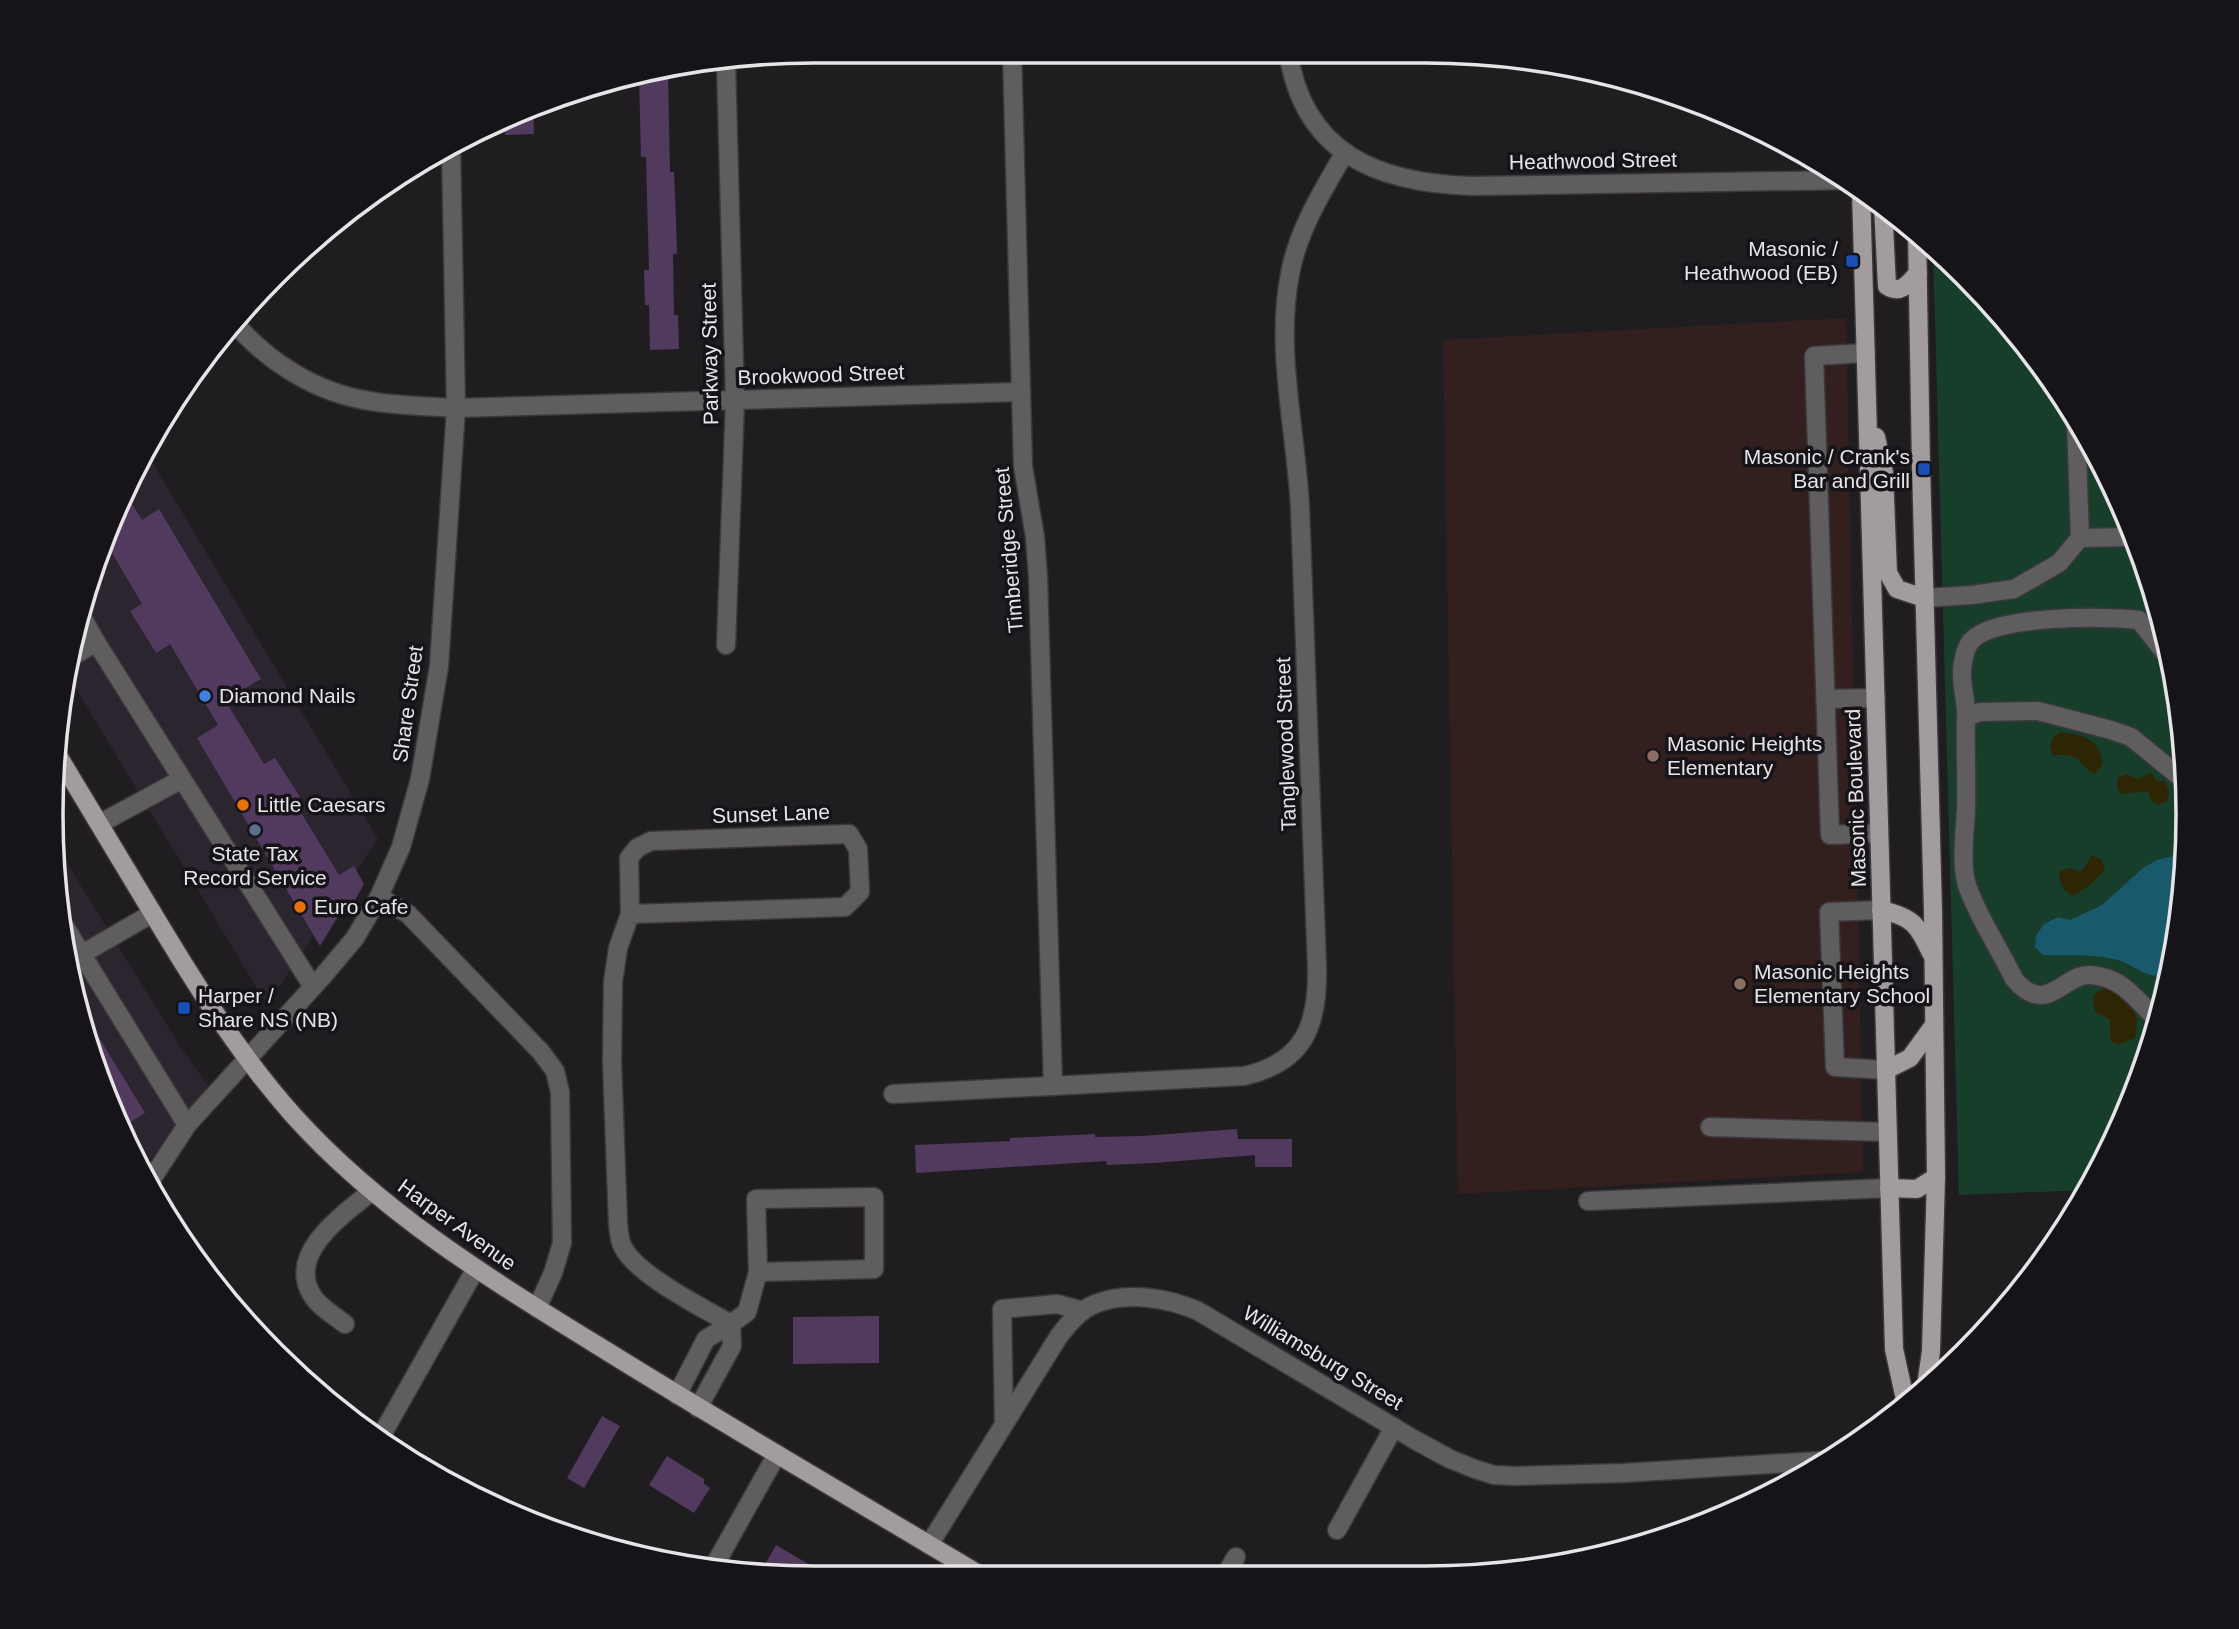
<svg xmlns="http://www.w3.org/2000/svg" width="2239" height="1629" font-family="Helvetica,sans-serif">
	<rect width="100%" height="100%" fill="#201d21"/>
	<g fill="#2a252e">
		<path d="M146 452 378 839 267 1005 66 672 77 616 129 477Z"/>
		<path d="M57 847 183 1051 211 1090 163 1149 142 1165 109 1106 57 914Z"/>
	</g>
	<path fill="#33201e" d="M1846 318 1863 1172 1458 1194 1443 340Z"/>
	<path fill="#163e2b" d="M1933 246 2030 349 2109 476 2162 616 2187 764 2182 914 2148 1060 2089 1190 1959 1195Z"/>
	<g fill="#2d2504">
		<path d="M2061 732C2085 736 2099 738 2103 764L2095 774C2085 771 2082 759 2071 756 2066 754 2059 756 2053 755L2050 746 2053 737Z"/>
		<path d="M2152 773 2156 781H2165L2169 791 2167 801 2158 805 2152 801 2148 791 2121 794 2117 786 2118 778 2126 774 2138 779Z"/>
		<path d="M2092 855 2102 860 2105 870 2090 885 2073 896C2061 890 2060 883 2059 871L2071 868 2077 871 2083 870Z"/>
		<path d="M2110 988C2132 1002 2141 1010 2135 1038L2119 1044 2112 1042 2110 1036V1019L2095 1012 2093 996 2101 989Z"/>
	</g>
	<path fill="#18596b" d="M2177 855 2184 858 2182 914 2168 972C2151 983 2137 967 2121 961 2097 953 2068 956 2043 955L2035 947 2036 936 2044 924 2058 917 2070 920 2102 905 2143 868 2157 860Z"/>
	<g fill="#523a5f">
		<path d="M668 73 670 172H674L676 220 677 254H673L674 315H678L679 349 650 350 649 305H645L644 270H649L646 157H641L639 74Z"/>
		<path d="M533 105 534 134 505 135V118Z"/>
		<path d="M124 491 142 520 159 509 261 679 225 700 264 764 275 758 300 797 294 801 339 875 354 866 364 884 353 904 342 910 320 946 197 738 218 725 170 644 156 653 130 611 142 604 105 541Z"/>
		<path d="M92 1026 145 1113 121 1128 109 1106 88 1028Z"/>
		<path d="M1237 1129 1238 1139H1292V1167H1255V1155L1154 1163 1107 1165 1106 1161 916 1173 915 1145 1010 1141V1138L1095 1134V1137L1142 1136Z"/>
		<path d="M879 1316V1363L793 1364V1317Z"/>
		<path d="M602 1416 620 1426 584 1488 567 1478Z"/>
		<path d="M667 1456 704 1479V1484L710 1488 694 1513 649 1485Z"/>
		<path d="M776 1545 829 1576 777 1577 763 1568Z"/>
	</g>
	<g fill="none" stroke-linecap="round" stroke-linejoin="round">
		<g stroke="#3c393d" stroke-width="21">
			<g id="minor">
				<path d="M1012 51 1023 466 1035 537 1038 577 1053 1086"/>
				<path d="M1288 51C1303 154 1378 183 1471 186L1849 180"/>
				<path d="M726 62 735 401 726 645"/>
				<path d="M233 321C267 362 317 393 370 401 398 406 427 406 456 408L1021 392"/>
				<path d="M1866 353 1814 356 1830 835 1879 833"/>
				<path d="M2080 538 2132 537"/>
				<path d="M1924 598 1972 595 2014 589 2059 563 2080 538 2076 423"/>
				<path d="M96 642 313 987"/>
				<path d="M68 659 96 642 79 612"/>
				<path d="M1826 699 1876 698"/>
				<path d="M1966 717 1980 712 2038 711 2111 730 2131 737 2186 782"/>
				<path d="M99 824 182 779"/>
				<path d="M379 897 408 914 541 1052 555 1071 560 1092 562 1243 553 1273 537 1308"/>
				<path d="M1881 910 1829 912 1835 1067 1886 1070"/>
				<path d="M57 914 187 1125"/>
				<path d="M630 914 845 907 860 892 858 849 849 834 651 841 637 848 629 858 630 914 618 948 613 982 612 1062 618 1224C619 1230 619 1239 622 1245 633 1273 703 1308 731 1324L747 1312 758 1272 756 1199 874 1197V1269L758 1272"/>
				<path d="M82 954 153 913"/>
				<path d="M2157 1019C2135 1000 2125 978 2091 975 2063 973 2047 1018 2014 979 2000 949 1979 919 1968 888 1960 868 1965 831 1966 809 1967 778 1965 748 1966 718 1967 702 1961 686 1962 670 1963 660 1965 647 1972 640 1995 615 2106 616 2139 620L2169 658"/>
				<path d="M893 1094 1244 1076C1305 1062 1318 1025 1317 968 1311 814 1307 660 1300 507 1296 431 1275 350 1290 274 1298 230 1322 192 1344 154"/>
				<path d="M1710 1127 1887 1132"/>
				<path d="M151 1180 187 1125 323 976 355 938 379 897 401 847 420 779 439 666 456 408 451 147"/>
				<path d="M1588 1201 1889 1188"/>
				<path d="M345 1324C335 1316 319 1307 312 1295 286 1253 344 1214 372 1191"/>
				<path d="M677 1395 706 1339 731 1324 732 1346 698 1408"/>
				<path d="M1004 1423 1002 1309 1057 1304 1083 1311"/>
				<path d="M380 1438 475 1270"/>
				<path d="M1337 1530 1394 1427"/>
				<path d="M929 1545 1059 1336C1069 1323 1080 1310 1095 1304 1127 1291 1168 1298 1198 1311L1415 1440 1450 1459 1475 1469 1494 1475 1516 1476 1623 1473 1819 1461"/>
				<path d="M713 1568 777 1454"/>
				<path d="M1226 1574 1236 1557"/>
			</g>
		</g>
		<g stroke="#3c393d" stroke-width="21">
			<g id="major">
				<path d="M1861 189 1894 1349 1906 1404"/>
				<path d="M1883 206 1887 286C1901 295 1909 283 1918 273"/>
				<path d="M1917 232 1921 466 1933 911 1936 1177 1931 1351 1926 1386"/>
				<path d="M1876 437 1884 473 1888 573 1897 589 1924 598"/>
				<path d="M57 754C89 807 120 859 152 912 194 982 238 1053 293 1115 381 1213 493 1281 605 1350 729 1427 855 1500 980 1575"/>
				<path d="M1881 910C1913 917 1918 925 1931 953"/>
				<path d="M1886 1070 1910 1058 1934 1025"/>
				<path d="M1889 1188 1917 1189 1936 1177"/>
			</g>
		</g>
		<use href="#minor" stroke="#605d5e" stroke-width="18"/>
		<use href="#major" stroke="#a39c9e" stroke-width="18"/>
	</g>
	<g fill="#1a4fb4" stroke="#161418" stroke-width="2.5">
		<rect x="1845" y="254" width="14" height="14" rx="3.5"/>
		<rect x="1917" y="462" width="14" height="14" rx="3.5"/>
		<rect x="177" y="1001" width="14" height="14" rx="3.5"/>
	</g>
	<circle fill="#3f7fe0" stroke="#161418" stroke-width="2.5" cx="205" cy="696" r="7"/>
	<g fill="#8d6e63" stroke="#161418" stroke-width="2.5">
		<circle cx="1653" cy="756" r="7"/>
		<circle cx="1740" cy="984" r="7"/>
	</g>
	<g fill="#e8710a" stroke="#161418" stroke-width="2.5">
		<circle cx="243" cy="805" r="7"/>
		<circle cx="300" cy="907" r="7"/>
	</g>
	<circle fill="#5c6f8a" stroke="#161418" stroke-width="2.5" cx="255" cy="830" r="7"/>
	<g text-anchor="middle" stroke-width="7" stroke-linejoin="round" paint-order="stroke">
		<g font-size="21" fill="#e6e4e7" stroke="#161418">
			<text transform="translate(1593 161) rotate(-1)" y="7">Heathwood Street</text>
			<text transform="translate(710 354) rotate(-91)" y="7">Parkway Street</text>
			<text transform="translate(821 375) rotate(-2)" y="7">Brookwood Street</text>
			<text transform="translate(1009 550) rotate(-95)" y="7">Timberidge Street</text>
			<text transform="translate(408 704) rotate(-82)" y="7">Share Street</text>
			<text transform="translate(1286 744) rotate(-92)" y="7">Tanglewood Street</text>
			<text transform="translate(1856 798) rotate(-92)" y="7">Masonic Boulevard</text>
			<text transform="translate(771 814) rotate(-2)" y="7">Sunset Lane</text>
			<text transform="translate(457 1225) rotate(36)" y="7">Harper Avenue</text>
			<text transform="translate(1323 1358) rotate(31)" y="7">Williamsburg Street</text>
		</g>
		<g font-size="21" fill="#e6e4e7" stroke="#161418" text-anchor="start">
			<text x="1838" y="256" text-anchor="end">Masonic /<tspan x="1838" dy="24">Heathwood (EB)</tspan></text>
			<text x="1910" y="464" text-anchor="end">Masonic / Crank's<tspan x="1910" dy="24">Bar and Grill</tspan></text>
			<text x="219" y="703">Diamond Nails</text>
			<text x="1667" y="751">Masonic Heights<tspan x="1667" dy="24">Elementary</tspan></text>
			<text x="257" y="812">Little Caesars</text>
			<text x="255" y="861" text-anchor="middle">State Tax<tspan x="255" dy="24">Record Service</tspan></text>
			<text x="314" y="914">Euro Cafe</text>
			<text x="1754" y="979">Masonic Heights<tspan x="1754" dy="24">Elementary School</tspan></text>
			<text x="198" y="1003">Harper /<tspan x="198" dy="24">Share NS (NB)</tspan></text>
		</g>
	</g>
	<path d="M0 0H2239V1629H0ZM814 63H1425A751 751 0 0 1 2176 814V815A751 751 0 0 1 1425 1566H814A751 751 0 0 1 63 815V814A751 751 0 0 1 814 63Z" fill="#161418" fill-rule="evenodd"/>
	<path fill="none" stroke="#e6e4e7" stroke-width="3.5" d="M814 63H1425A751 751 0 0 1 2176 814V815A751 751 0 0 1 1425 1566H814A751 751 0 0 1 63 815V814A751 751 0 0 1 814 63Z"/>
</svg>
